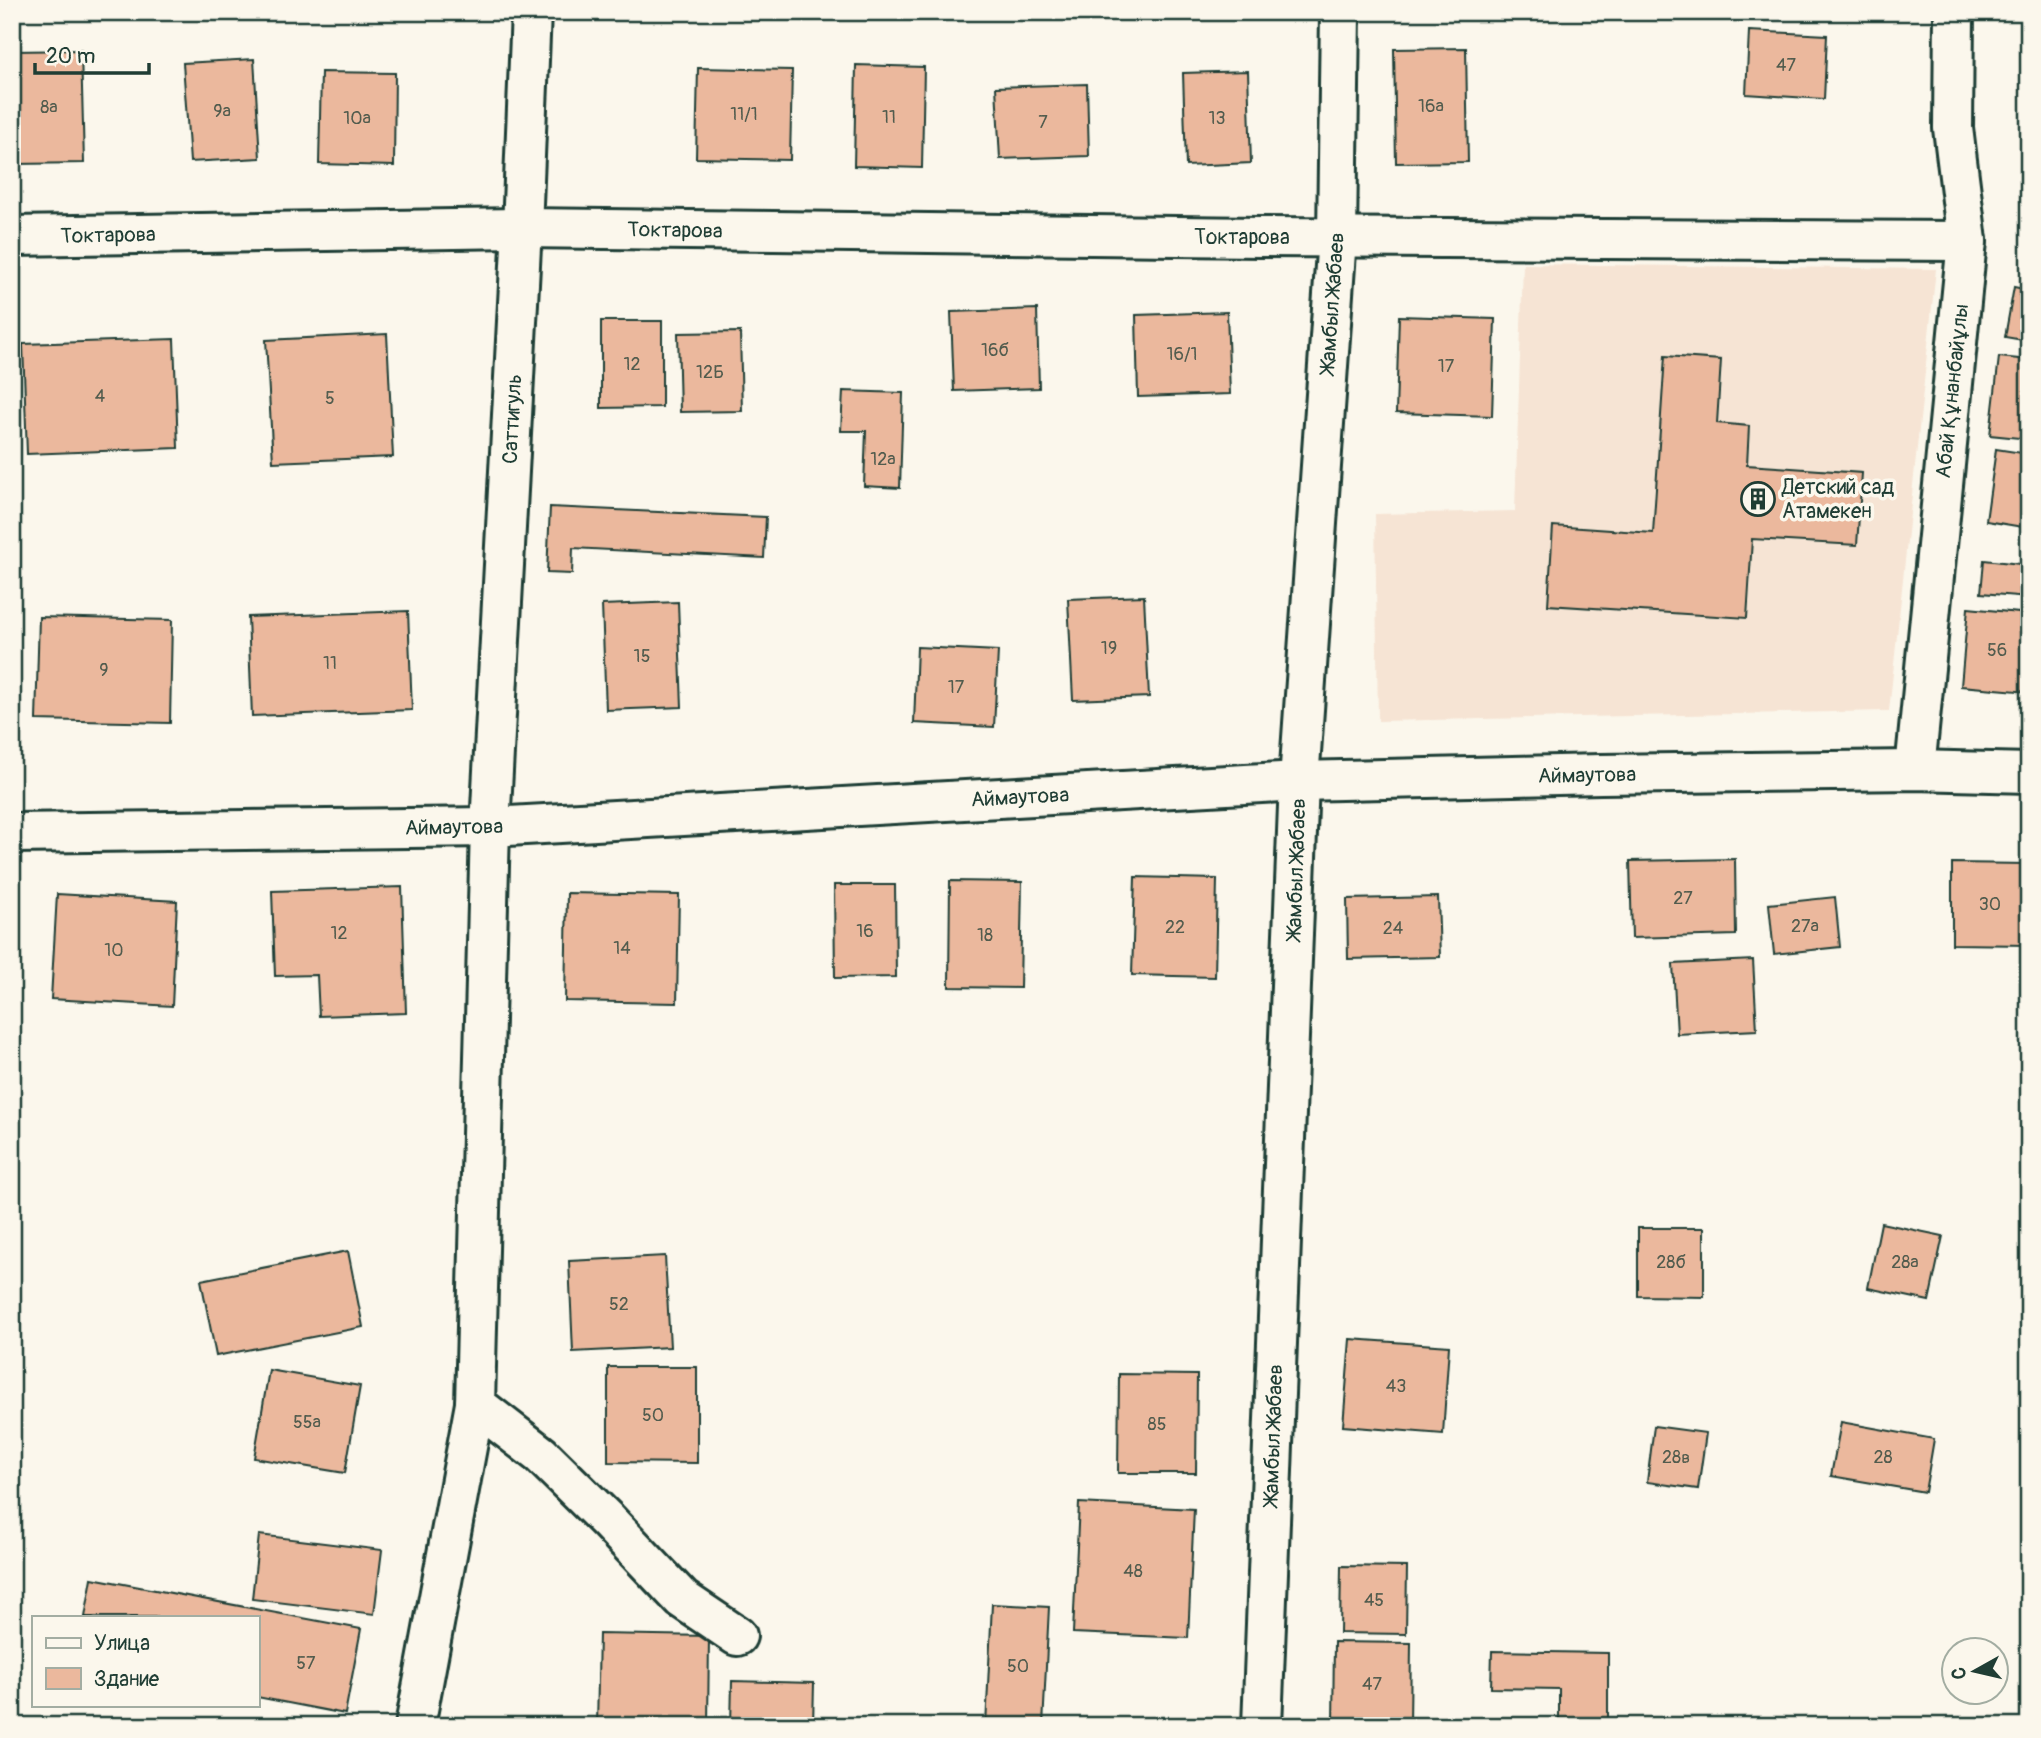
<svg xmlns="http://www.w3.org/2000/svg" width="2041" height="1738" font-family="Pangolin,sans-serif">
	<rect width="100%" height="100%" fill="#fbf7ec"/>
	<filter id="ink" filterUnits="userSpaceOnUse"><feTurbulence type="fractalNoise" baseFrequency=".0143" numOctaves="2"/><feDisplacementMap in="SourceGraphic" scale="14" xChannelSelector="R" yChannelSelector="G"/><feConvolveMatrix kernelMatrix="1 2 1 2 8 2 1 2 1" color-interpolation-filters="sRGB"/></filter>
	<g filter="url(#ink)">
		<path fill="#f6e4d4" d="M1523 264 1936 269 1889 711 1378 721 1375 514 1515 511Z"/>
		<g fill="#ebb89d" stroke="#1f3d34" stroke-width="2">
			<path d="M1749 31 1827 35 1824 99 1746 94Z"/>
			<path d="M1466 48 1468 162 1396 163 1394 49Z"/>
			<path d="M81 50 84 163 16 164 14 51Z"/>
			<path d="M254 59 260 158 190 162 183 63Z"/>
			<path d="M856 65 924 67 922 168 854 166Z"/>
			<path d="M698 68 792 70 790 160 696 158Z"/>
			<path d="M1248 71 1251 163 1186 166 1183 73Z"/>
			<path d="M321 72 395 73 394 166 319 164Z"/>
			<path d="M1087 84 1089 156 1000 159 996 87Z"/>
			<path d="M2014 287 2029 290V341L2005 337Z"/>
			<path d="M1037 309 1039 388 954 391 951 312Z"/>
			<path d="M1227 312 1230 394 1138 397 1136 315Z"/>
			<path d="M1399 316 1495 319 1492 416 1396 413Z"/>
			<path d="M601 321H662V407L601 408Z"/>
			<path d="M740 332 742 411 680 412 678 333Z"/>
			<path d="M387 334 393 457 273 462 266 340Z"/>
			<path d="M174 339 178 448 27 454 23 344Z"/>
			<path d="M1665 356 1721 360 1717 423 1749 426 1747 465 1862 473 1857 545 1752 539 1747 618 1548 605 1553 526 1653 533Z"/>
			<path d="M1999 357 2029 360V439L1990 435Z"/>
			<path d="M843 391 903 393 900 488 864 486 866 431H841Z"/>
			<path d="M1996 449 2029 454V528L1986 521Z"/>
			<path d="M550 507 766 517 764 558 573 548 572 574 547 573Z"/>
			<path d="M1984 560 2029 565V597L1981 593Z"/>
			<path d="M1144 596 1149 697 1073 700 1068 599Z"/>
			<path d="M678 602 682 707 606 710 602 605Z"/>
			<path d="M1968 608 2029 614V692L1961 686Z"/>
			<path d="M408 611 412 710 252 716 248 617Z"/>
			<path d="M39 617 172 620 170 723 36 720Z"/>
			<path d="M917 647 998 651 994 727 914 723Z"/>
			<path d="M1735 859 1736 935 1632 938 1630 861Z"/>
			<path d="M1952 863 2029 864V945L1952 944Z"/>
			<path d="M1135 877 1217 879 1215 977 1132 975Z"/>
			<path d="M950 881 1022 882 1020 988 949 987Z"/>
			<path d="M834 885H895L896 977 835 978Z"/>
			<path d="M402 887 406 1013 319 1016 317 975 275 976 272 891Z"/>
			<path d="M567 893 679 895 677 1003 565 1001Z"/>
			<path d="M57 894 177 901 172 1006 51 999Z"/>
			<path d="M1438 897 1440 957 1348 959 1347 899Z"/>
			<path d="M1835 897 1840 947 1774 954 1769 904Z"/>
			<path d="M1753 960 1757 1030 1677 1034 1673 964Z"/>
			<path d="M1881 1223 1943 1236 1929 1301 1868 1288Z"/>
			<path d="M1638 1228H1704V1297L1638 1296Z"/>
			<path d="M348 1251 363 1327 216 1356 201 1280Z"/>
			<path d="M665 1256 670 1347 573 1352 569 1261Z"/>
			<path d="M1350 1339 1449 1346 1443 1434 1343 1426Z"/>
			<path d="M608 1367H697V1463L608 1462Z"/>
			<path d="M269 1370 360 1386 345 1473 254 1458Z"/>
			<path d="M1119 1374 1197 1375 1196 1473H1118Z"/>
			<path d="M1841 1422 1934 1439 1925 1492 1831 1476Z"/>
			<path d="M1654 1426 1706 1433 1698 1489 1647 1482Z"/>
			<path d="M1079 1503 1194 1509 1188 1638 1073 1633Z"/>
			<path d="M259 1535 382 1550 374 1614 252 1599Z"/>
			<path d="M1341 1566 1407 1567 1406 1634 1340 1633Z"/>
			<path d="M92 1578 361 1629 345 1714 257 1697V1617H85Z"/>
			<path d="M992 1604 1049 1607 1043 1726H986Z"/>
			<path d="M599 1634 709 1636 708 1726H597Z"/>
			<path d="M1334 1642 1411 1643 1410 1726H1333Z"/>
			<path d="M1492 1651 1608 1653V1726H1559V1689L1491 1688Z"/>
			<path d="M732 1681 814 1683 813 1726H731Z"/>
		</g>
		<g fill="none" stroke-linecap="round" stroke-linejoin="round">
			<g stroke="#1f3d34" stroke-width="44">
				<g id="minor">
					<path d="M12 236 522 228 1260 237 1967 241"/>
					<path d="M1915 770 1967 241 1953 128 1954 12"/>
					<path d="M12 833 490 827 1299 781 1601 774 1915 770 2029 773"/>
					<path d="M475 1404 541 1455 608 1521 682 1599 737 1636"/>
					<path d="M415 1726 475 1404 490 827 522 228 531 12"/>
					<path d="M1262 1726 1299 781 1337 237 1340 12"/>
				</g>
			</g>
			<use href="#minor" stroke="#fbf7ec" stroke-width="38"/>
		</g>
	</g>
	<defs>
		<g id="building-ring" transform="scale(1.75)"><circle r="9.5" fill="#fbf7ec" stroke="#1f3d34" stroke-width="1.5"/><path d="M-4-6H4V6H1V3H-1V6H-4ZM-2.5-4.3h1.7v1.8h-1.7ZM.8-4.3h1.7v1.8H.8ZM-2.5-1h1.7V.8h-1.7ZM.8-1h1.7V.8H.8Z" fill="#1f3d34"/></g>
	</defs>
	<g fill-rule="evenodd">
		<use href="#building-ring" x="1758" y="499"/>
	</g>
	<g text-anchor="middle" stroke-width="7" stroke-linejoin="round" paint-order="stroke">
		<g font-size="18" fill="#525c4e">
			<text x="1786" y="71">47</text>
			<text x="1431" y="112">16а</text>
			<text x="49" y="113">8а</text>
			<text x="222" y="117">9а</text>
			<text x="744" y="120">11/1</text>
			<text x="889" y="123">11</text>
			<text x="357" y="124">10а</text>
			<text x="1217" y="124">13</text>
			<text x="1043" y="128">7</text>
			<text x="995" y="356">16б</text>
			<text x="1182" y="360">16/1</text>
			<text x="632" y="370">12</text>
			<text x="1446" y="372">17</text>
			<text x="710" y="378">12Б</text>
			<text x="100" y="402">4</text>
			<text x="330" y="404">5</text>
			<text x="883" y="465">12а</text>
			<text x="1109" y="654">19</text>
			<text x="1997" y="656">56</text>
			<text x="642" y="662">15</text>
			<text x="330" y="669">11</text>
			<text x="104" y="676">9</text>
			<text x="956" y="693">17</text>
			<text x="1683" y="904">27</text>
			<text x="1990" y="910">30</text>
			<text x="1805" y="932">27а</text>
			<text x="1175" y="933">22</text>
			<text x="1393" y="934">24</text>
			<text x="865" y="937">16</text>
			<text x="339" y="939">12</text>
			<text x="985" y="941">18</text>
			<text x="622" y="954">14</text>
			<text x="114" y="956">10</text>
			<text x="1671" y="1268">28б</text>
			<text x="1905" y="1268">28а</text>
			<text x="619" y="1310">52</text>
			<text x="1396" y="1392">43</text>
			<text x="653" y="1421">50</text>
			<text x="307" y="1428">55а</text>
			<text x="1157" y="1430">85</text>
			<text x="1676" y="1463">28в</text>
			<text x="1883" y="1463">28</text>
			<text x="1133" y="1577">48</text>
			<text x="1374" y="1606">45</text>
			<text x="306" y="1669">57</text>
			<text x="1018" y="1672">50</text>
			<text x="1372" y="1690">47</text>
		</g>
		<g font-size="21" fill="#1f3d34" stroke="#fbf7ec">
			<text transform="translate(675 230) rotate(1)" y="7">Токтарова</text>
			<text transform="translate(108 235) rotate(-1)" y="7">Токтарова</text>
			<text x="1242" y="244">Токтарова</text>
			<text transform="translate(1332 303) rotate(-86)" y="7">Жамбыл Жабаев</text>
			<text transform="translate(1952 391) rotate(-84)" y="7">Абай Құнанбайұлы</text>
			<text transform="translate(512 419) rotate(-87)" y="7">Саттигуль</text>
			<text transform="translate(1587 775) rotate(-1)" y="7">Аймаутова</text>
			<text transform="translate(1020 797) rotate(-3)" y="7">Аймаутова</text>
			<text transform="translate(454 827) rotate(-1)" y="7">Аймаутова</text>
			<text transform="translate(1296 869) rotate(-88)" y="7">Жамбыл Жабаев</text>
			<text transform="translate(1273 1435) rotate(-88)" y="7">Жамбыл Жабаев</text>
		</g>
		<g font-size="21" fill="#1f3d34" stroke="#fbf7ec" text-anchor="start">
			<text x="1782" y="494">Детский сад<tspan x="1782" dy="24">Атамекен</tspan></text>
		</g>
	</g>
	<rect width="2041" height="1738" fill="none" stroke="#fbf7ec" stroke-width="42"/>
	<rect x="21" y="21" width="1999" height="1696" fill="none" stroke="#1f3d34" stroke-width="2.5" filter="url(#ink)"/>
	<rect x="32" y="1616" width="228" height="91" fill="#fbf7ec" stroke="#a3ada2" stroke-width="2"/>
	<rect x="46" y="1638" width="35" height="10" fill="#fbf7ec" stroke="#a3ada2" stroke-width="2"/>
	<text x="94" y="1650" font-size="21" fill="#1f3d34">Улица</text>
	<rect x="46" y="1668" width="35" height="21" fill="#ebb89d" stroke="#a3ada2" stroke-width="2"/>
	<text x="94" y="1686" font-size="21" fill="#1f3d34">Здание</text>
	<g transform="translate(1975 1671) rotate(262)"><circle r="33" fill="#fbf7ec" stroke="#a3ada2" stroke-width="2"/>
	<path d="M0-5L12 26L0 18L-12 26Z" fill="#1f3d34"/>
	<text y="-10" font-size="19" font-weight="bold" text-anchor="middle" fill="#1f3d34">С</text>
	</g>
	<path d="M35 63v10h114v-10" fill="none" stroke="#1f3d34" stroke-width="3.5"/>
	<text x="46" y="63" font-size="21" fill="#1f3d34" stroke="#fbf7ec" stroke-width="5" paint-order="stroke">20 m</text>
</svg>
